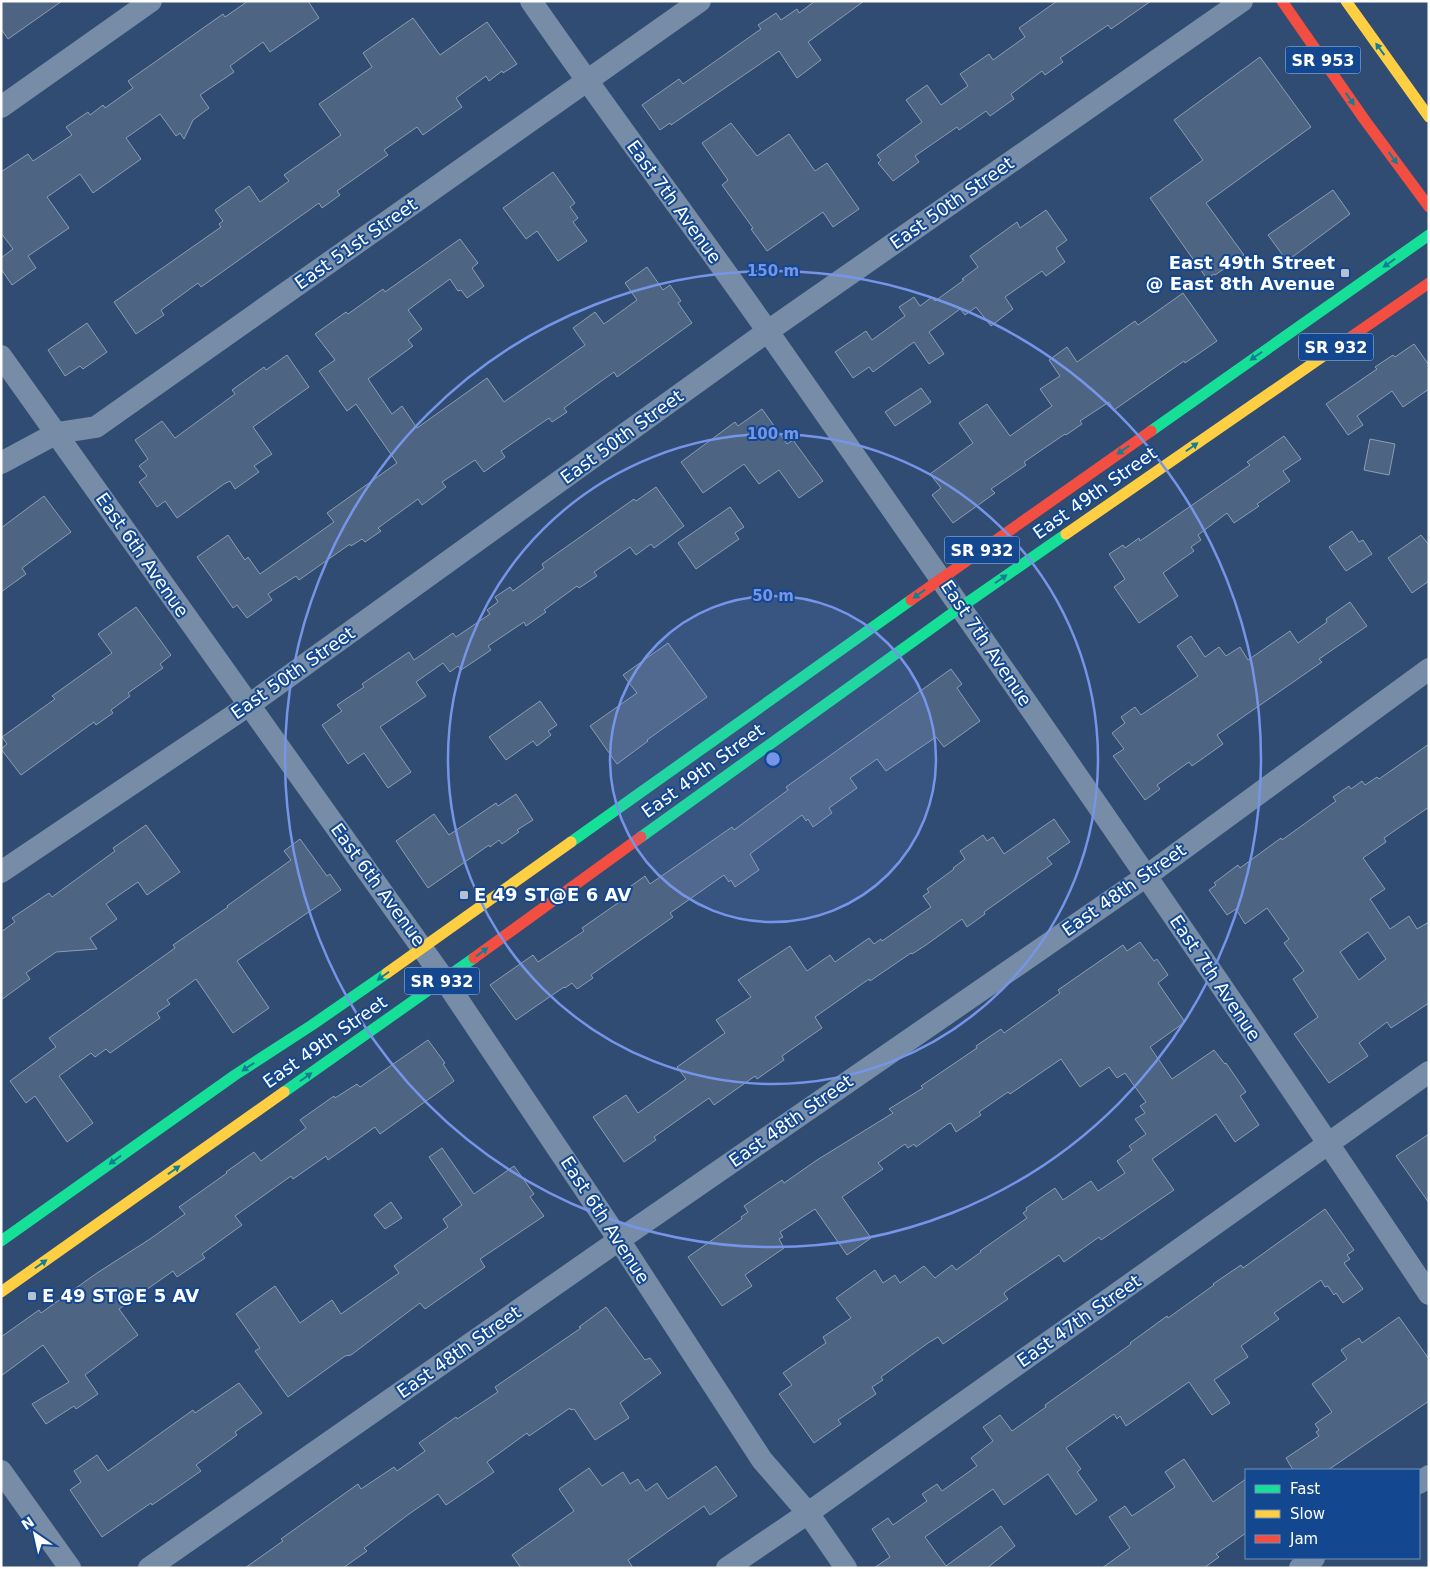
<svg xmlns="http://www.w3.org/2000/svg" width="1430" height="1569" font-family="'DejaVu Sans',sans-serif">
	<rect width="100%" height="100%" fill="#304c73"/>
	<g fill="#4d6483" stroke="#8c9db4" fill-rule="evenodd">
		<path d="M1 1H62L8 39 1 29Z"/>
		<path d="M248 1H308L319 18 270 52 263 42 230 66 234 72 200 95 209 108 193 120 184 139 180 133 176 136 160 114 126 138 141 159 93 193 80 174 47 197 69 228 28 256 36 268 12 285 1 269V258L13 249 1 233V172L28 154 33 161 72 135 66 127 88 112 90 115 103 105 105 108 133 88 128 81 223 14 225 17Z"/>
		<path d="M815 1H864L808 42 821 60 797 78 779 51 671 125 670 123 660 130 642 105 679 79 683 84 761 29 758 25 776 13 781 20 797 9 799 13Z"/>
		<path d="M1057 1H1151L1111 29 1108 25 1060 58 1063 62 1045 75 1042 71 1011 94 1014 99 990 116 986 111 959 130 957 127 915 156 919 162 893 181 878 163 881 160 877 155 922 122 906 100 927 85 941 105 968 86 960 74 989 54 993 60 1025 37 1019 28Z"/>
		<path d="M413 18 440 55 487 22 517 64 503 73 502 71 489 81 486 76 456 98 462 107 423 135 417 127 384 150 388 155 337 191 340 195 322 208 319 203 201 287 198 283 161 310 164 315 136 334 114 302 221 227 219 224 223 221 215 210 249 186 260 202 289 181 284 175 341 135 319 104 372 67 363 53Z"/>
		<path d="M1260 57 1311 127 1206 203 1244 255 1215 275 1214 274 1207 279 1150 198 1203 160 1174 120Z"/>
		<path d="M731 123 757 156 789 134 815 171 827 163 859 209 833 227 823 212 767 251 751 229 753 228 722 185 728 180 702 143Z"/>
		<path d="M553 172 575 203 570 207 578 218 573 222 587 241 558 261 537 231 526 239 503 208Z"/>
		<path d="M1333 190 1350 214 1287 261 1268 235Z"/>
		<path d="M1046 210 1067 240 1056 248 1065 262 1046 276 1042 271 1005 297 1013 309 991 326 976 307 965 315 960 309 929 332 944 354 929 364 914 342 873 372 869 367 853 378 835 352 866 331 872 340 905 316 899 307 914 297 920 306 932 297 935 301 964 280 962 279 978 267 970 256 1017 222 1020 228Z"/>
		<path d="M460 239 478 263 472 268 484 286 467 298 461 290 458 291 450 279 408 310 422 329 408 340 413 346 368 379 392 414 402 406 417 428 487 378 504 402 585 345 573 328 595 312 604 324 637 300 625 283 647 267 663 290 670 285 681 301 678 303 692 323 617 377 614 372 564 408 567 412 552 422 549 418 501 451 505 457 484 472 475 460 442 482 446 487 422 505 418 499 378 528 381 531 365 542 362 539 351 546 350 544 299 580 296 576 268 594 272 600 247 618 237 605 233 608 197 557 228 535 245 560 248 557 260 574 334 522 327 513 397 463 356 404 347 411 319 371 335 360 315 334 346 312 348 314 383 289 385 292Z"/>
		<path d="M1183 293 1217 341 1185 363 1184 361 1114 410 1109 402 1080 421 1082 424 1066 435 1065 434 1024 462 1026 465 991 489 995 493 953 523 932 495 941 488 930 474 973 443 959 423 987 404 1010 436 1052 406 1040 389 1060 376 1049 360 1067 347 1077 362 1135 321 1138 325Z"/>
		<path d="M87 323 107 352 83 369 80 366 65 376 48 350Z"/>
		<path d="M1414 344 1429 365V389L1403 407 1392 391 1357 416 1363 425 1348 435 1326 404 1377 369 1375 367 1393 355 1395 357Z"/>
		<path d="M287 355 309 387 253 427 272 454 254 466 259 472 235 489 230 481 224 484 177 518 165 501 157 507 139 482 147 476 139 466 148 459 135 440 162 421 175 438 235 394 232 390 264 367 266 370Z"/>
		<path d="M921 388 931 402 895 426 885 412Z"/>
		<path d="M762 409 787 444 793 440 823 481 799 498 779 470 759 484 744 464 703 493 681 462 735 422 738 426Z"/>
		<path d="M1284 436 1301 459 1283 471 1290 481 1257 504 1259 506 1234 523 1227 513 1198 535 1201 540 1191 547 1194 551 1163 573 1178 596 1139 623 1114 587 1125 579 1109 554 1123 545 1125 548 1139 538 1140 541 1250 465 1247 462Z"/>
		<path d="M1370 439 1395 444 1389 475 1364 470Z"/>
		<path d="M656 487 684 526 654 548 651 544 636 555 630 547 594 572 597 576 579 588 577 586 544 610 546 612 526 626 524 622 488 646 491 650 461 670 458 666 450 672 443 663 416 682 426 696 380 727 411 772 388 788 364 753 348 764 322 725 342 711 337 705 364 687 362 684 409 652 414 660 453 633 456 637 490 614 487 610 498 602 495 597 510 587 513 591 544 568 542 564 634 499 636 501Z"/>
		<path d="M44 496 71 532 22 568 26 574 1 592V528Z"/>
		<path d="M730 507 744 527 735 533 739 539 696 569 678 543Z"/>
		<path d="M1352 531 1359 542 1363 540 1372 554 1346 571 1329 547Z"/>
		<path d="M1421 535 1429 545V581L1412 593 1388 558Z"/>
		<path d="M1350 602 1367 626 1319 659 1322 662 1217 735 1223 744 1192 766 1189 762 1157 785 1160 789 1145 800 1113 756 1124 749 1112 733 1125 723 1121 717 1135 707 1141 715 1198 676 1177 646 1191 636 1205 657 1219 647 1226 656 1240 647 1248 660 1290 631 1298 643 1327 622 1326 619Z"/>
		<path d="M136 607 171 655 160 664 163 668 128 693 130 696 111 710 113 713 96 725 94 722 21 775 1 749 7 744 2 737 55 699 52 696 112 653 98 634Z"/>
		<path d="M668 643 707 697 647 740 648 741 617 764 590 726 637 693 623 675Z"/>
		<path d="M951 669 962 684 957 688 980 721 944 747 936 737 886 771 877 759 850 778 857 788 829 808 832 813 813 827 808 819 806 821 802 815 750 854 759 870 735 887 731 880 729 882 724 875 670 913 673 917 591 975 593 978 577 989 572 983 565 988 564 987 516 1020 490 985 533 955 538 962 584 931 582 928 628 896 624 891 645 876 650 884 732 827 734 830 788 790 786 787Z"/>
		<path d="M540 701 557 725 548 731 551 735 537 746 533 741 506 760 489 737Z"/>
		<path d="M1429 744V807L1384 838 1386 842 1363 858 1385 889 1370 899 1390 929 1409 916 1417 929 1429 922V1003L1391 1028 1387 1022 1359 1043 1368 1056 1329 1083 1294 1034 1318 1017 1293 979 1304 971 1284 943 1289 939 1267 908 1245 924 1236 909 1227 915 1209 890 1216 885 1214 883 1238 865 1240 868 1281 838 1282 840 1336 801 1333 797 1349 786 1351 789 1362 781 1365 785 1377 777 1379 779ZM1368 932 1386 959 1359 980 1340 952Z"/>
		<path d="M516 794 533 820 517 830 519 832 502 844 499 840 490 847 489 845 428 888 396 841 434 814 449 835 496 803 498 806Z"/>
		<path d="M1054 819 1070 842 1047 858 1052 864 984 912 985 914 967 927 962 919 926 945 912 954 911 953 870 981 869 979 815 1017 822 1028 782 1056 784 1060 757 1079 755 1076 714 1105 709 1098 654 1137 656 1140 624 1162 593 1117 626 1095 638 1113 686 1079 677 1067 725 1033 716 1020 751 997 738 980 790 946 807 971 830 955 835 962 869 938 874 944 881 939 882 941 931 907 923 896 929 892 927 889 954 869 953 868 965 859 960 851 983 835 987 841 993 837 1004 854Z"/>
		<path d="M146 825 180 872 147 895 138 882 106 904 117 919 90 938 97 949 56 952 26 973 30 979 1 1000V932L15 922 12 918 49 893 52 897 115 851 113 848Z"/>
		<path d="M300 839 327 876 330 874 341 890 237 961 269 1008 233 1033 196 979 167 1000 170 1004 157 1013 160 1018 110 1053 106 1049 95 1057 91 1053 59 1076 93 1123 67 1142 35 1096 26 1103 10 1081 56 1047 49 1038 175 948 173 945 228 907 227 906 291 860 284 851Z"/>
		<path d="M1140 942 1154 961 1157 959 1168 975 1158 983 1185 1022 1150 1047 1172 1079 1214 1050 1225 1064 1226 1063 1246 1092 1240 1096 1259 1125 1235 1142 1216 1114 1152 1159 1174 1190 1101 1240 1099 1237 1064 1262 1059 1255 1005 1292 1004 1294 1008 1299 943 1344 938 1337 928 1343 881 1377 883 1380 872 1387 876 1394 838 1420 841 1424 814 1443 779 1394 792 1385 783 1373 826 1343 823 1337 851 1318 836 1298 875 1270 883 1283 895 1275 900 1283 924 1266 935 1278 952 1265 956 1270 981 1252 980 1251 1027 1218 1023 1213 1027 1210 1026 1208 1055 1188 1063 1200 1091 1181 1098 1191 1125 1173 1117 1161 1132 1150 1129 1146 1146 1134 1135 1119 1145 1113 1140 1106 1146 1102 1125 1073 1117 1078 1109 1067 1080 1087 1061 1059 1010 1094 1008 1092 979 1112 981 1115 956 1132 951 1123 948 1124 916 1147 914 1144 908 1148 905 1144 878 1163 883 1169 842 1197 871 1238 847 1255 815 1209 780 1232 783 1237 779 1239 784 1248 745 1275 752 1286 722 1306 688 1257 742 1219 741 1217 748 1212 744 1206 782 1180 784 1183 817 1160 893 1113 889 1109 923 1088 921 1086 977 1048 976 1046 1001 1029 1004 1033 1060 993 1058 990 1123 945 1127 951Z"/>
		<path d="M428 1040 445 1063 443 1064 454 1081 380 1134 375 1127 328 1160 326 1156 293 1179 291 1176 235 1216 242 1225 202 1254 205 1258 177 1277 173 1271 119 1309 138 1335 85 1375 98 1394 76 1409 74 1406 46 1424 32 1404 69 1382 43 1345 1 1376V1337L39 1310 41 1313 97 1273 150 1239 185 1214 179 1207 227 1173 226 1172 254 1152 261 1161 306 1128 300 1120 334 1096 335 1098 357 1084 360 1087Z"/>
		<path d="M1429 1134V1203L1396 1156Z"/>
		<path d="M442 1148 474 1194 514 1166 534 1194 530 1197 544 1216 480 1259 485 1267 425 1309 420 1303 351 1355 345 1356 288 1397 255 1351 260 1348 236 1314 275 1286 300 1323 332 1300 341 1314 399 1273 394 1266 448 1227 443 1219 462 1205 429 1157Z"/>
		<path d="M391 1202 402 1218 385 1229 374 1215Z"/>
		<path d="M1325 1209 1354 1250 1347 1255 1350 1259 1344 1263 1363 1289 1343 1303 1336 1293 1334 1295 1328 1286 1325 1287 1321 1280 1274 1313 1279 1319 1241 1346 1248 1357 1214 1380 1230 1403 1212 1415 1189 1382 1126 1426 1120 1416 1117 1419 1114 1414 1066 1448 1081 1469 1077 1472 1097 1500 1076 1515 1048 1474 1004 1505 993 1489 925 1537 946 1566 1001 1526 1015 1546 987 1568H874L890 1557 872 1529 888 1518 893 1525 927 1501 922 1494 937 1484 942 1491 977 1466 971 1458 993 1441 983 1427 1000 1415 1012 1431 1046 1407 1045 1405 1131 1344 1130 1343 1167 1316 1168 1318 1214 1285 1213 1284 1241 1265 1243 1268Z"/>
		<path d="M606 1307 645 1360 650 1358 661 1373 620 1403 629 1418 595 1440 574 1409 571 1410 570 1408 529 1436 527 1433 487 1462 494 1472 446 1505 438 1494 409 1514 364 1548 367 1551 343 1568H245L283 1541 281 1539 358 1484 361 1489 394 1467 397 1471 425 1451 419 1443 456 1417 457 1419 498 1392 495 1387 581 1328 579 1327Z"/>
		<path d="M1399 1317 1429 1359V1401L1328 1470H1293L1286 1458 1319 1436 1316 1432 1319 1430 1315 1424 1332 1412 1312 1384 1347 1359 1341 1350 1359 1338 1362 1343Z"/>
		<path d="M239 1383 262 1413 235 1432 237 1435 196 1465 201 1471 152 1505 151 1503 102 1537 70 1490 81 1482 74 1471 97 1455 108 1471 193 1410 195 1413Z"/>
		<path d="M1184 1459 1213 1502 1246 1479V1533L1216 1554 1219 1557 1204 1568H1102L1130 1548 1109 1517 1125 1506 1132 1516 1175 1487 1165 1472Z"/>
		<path d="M716 1466 737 1496 710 1515 704 1506 628 1560 633 1568H521L512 1555 574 1511 559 1489 589 1468 602 1486 623 1472 630 1484 638 1479 646 1491 657 1483 668 1499Z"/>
	</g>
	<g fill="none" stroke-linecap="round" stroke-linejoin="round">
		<g stroke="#778ca6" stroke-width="22">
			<path d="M531 1C609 114 692 223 771 336 993 653 1214 971 1429 1294"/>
			<path d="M1 107 151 1"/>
			<path d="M1 356 444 979 619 1240 762 1460 808 1513 846 1568"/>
			<path d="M1 463 57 433 96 427 700 1"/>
			<path d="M1 872 249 705 768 331 1242 1"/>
			<path d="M1 1471 70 1568"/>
			<path d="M1419 1483 1429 1476"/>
			<path d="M149 1568 619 1240 1145 877 1429 669"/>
			<path d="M727 1568 808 1513 1429 1072"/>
			<path d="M1300 1568 1314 1558"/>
		</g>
		<g stroke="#16e098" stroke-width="11">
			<path d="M1151 431 1429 235"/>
			<path d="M641 837 961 607 1066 534"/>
			<path d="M571 842 911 600"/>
			<path d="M284 1092 474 958"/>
			<path d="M1 1241 235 1075 312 1025 387 973"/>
		</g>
		<g stroke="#ffcf43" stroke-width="11">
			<path d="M1346 1 1429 117"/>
			<path d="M1066 534 1335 348"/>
			<path d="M387 973 571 842"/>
			<path d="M1 1292 284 1092"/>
		</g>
		<g stroke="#f24e42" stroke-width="11">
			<path d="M1282 1 1364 119 1429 207"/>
			<path d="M1335 348 1429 283"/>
			<path d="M911 600 1151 431"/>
			<path d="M474 958 641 837"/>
		</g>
	</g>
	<defs><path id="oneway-solid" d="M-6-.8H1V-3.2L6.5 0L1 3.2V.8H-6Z" transform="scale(1.25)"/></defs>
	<g fill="#147d93">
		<use href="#oneway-solid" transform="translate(1380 49) rotate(-126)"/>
		<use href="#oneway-solid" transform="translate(1350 99) rotate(55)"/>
		<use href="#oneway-solid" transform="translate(1393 158) rotate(54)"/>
		<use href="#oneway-solid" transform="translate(1389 263) rotate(145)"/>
		<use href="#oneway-solid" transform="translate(1256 356) rotate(145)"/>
		<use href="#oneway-solid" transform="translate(1192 447) rotate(-35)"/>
		<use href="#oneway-solid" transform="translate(1123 450) rotate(145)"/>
		<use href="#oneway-solid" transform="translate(1001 579) rotate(-35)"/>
		<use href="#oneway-solid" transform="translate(919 594) rotate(144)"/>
		<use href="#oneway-solid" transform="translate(482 952) rotate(-36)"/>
		<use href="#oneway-solid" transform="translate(383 976) rotate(145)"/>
		<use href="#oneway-solid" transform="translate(248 1067) rotate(147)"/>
		<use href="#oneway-solid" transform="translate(306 1077) rotate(-35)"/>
		<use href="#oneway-solid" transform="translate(115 1160) rotate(144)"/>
		<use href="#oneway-solid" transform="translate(174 1170) rotate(-35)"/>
		<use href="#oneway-solid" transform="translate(41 1264) rotate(-35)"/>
	</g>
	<circle cx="773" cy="759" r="163" fill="#7795e8" fill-opacity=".12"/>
	<g fill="none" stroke="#7795e8" stroke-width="2.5">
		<circle cx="773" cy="759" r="163"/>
		<circle cx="773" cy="759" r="325"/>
		<circle cx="773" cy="759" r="488"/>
	</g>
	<g fill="#b7c0ce" stroke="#134890" stroke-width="2">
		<rect x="1340" y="268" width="10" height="10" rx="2.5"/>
		<rect x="459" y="890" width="10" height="10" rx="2.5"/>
		<rect x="27" y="1291" width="10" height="10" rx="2.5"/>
	</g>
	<g text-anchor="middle" stroke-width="4" stroke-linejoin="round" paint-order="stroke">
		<g fill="#134890" stroke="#b8c8de" stroke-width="1">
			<rect x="1285.5" y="46.5" width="75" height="27" rx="4"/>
			<rect x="1298.5" y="333.5" width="75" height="27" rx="4"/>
			<rect x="944.5" y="536.5" width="75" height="27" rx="4"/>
			<rect x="404.5" y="967.5" width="75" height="27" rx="4"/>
		</g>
		<g font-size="16" font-weight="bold" fill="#fff">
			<text x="1323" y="66">SR 953</text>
			<text x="1336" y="353">SR 932</text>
			<text x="982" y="556">SR 932</text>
			<text x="442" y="987">SR 932</text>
		</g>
		<g font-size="18" fill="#fff" stroke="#134890">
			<text transform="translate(674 202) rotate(54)" y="6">East 7th Avenue</text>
			<text transform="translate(952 203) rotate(-35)" y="6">East 50th Street</text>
			<text transform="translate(356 244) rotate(-35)" y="6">East 51st Street</text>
			<text transform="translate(622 437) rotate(-36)" y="6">East 50th Street</text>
			<text transform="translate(1095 493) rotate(-35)" y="6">East 49th Street</text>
			<text transform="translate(142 555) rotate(55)" y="6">East 6th Avenue</text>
			<text transform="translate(986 643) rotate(56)" y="6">East 7th Avenue</text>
			<text transform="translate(293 673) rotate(-35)" y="6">East 50th Street</text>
			<text transform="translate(703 771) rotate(-36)" y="6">East 49th Street</text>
			<text transform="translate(378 885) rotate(54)" y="6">East 6th Avenue</text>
			<text transform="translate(1124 890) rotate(-35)" y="6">East 48th Street</text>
			<text transform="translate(1215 978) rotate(56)" y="6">East 7th Avenue</text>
			<text transform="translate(325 1042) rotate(-35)" y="6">East 49th Street</text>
			<text transform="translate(791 1121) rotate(-35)" y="6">East 48th Street</text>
			<text transform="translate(605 1220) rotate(57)" y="6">East 6th Avenue</text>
			<text transform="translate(1079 1321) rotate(-35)" y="6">East 47th Street</text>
			<text transform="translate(459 1352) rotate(-35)" y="6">East 48th Street</text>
		</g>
		<g font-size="18" font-weight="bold" fill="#fff" stroke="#134890" text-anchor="start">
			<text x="1335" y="269" text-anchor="end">East 49th Street<tspan x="1335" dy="21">@ East 8th Avenue</tspan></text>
			<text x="474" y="901">E 49 ST@E 6 AV</text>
			<text x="42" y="1302">E 49 ST@E 5 AV</text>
		</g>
	</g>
	<circle cx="773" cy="759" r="8" fill="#7795e8" stroke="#134890" stroke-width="2.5"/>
	<g font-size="15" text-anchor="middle" font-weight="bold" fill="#7795e8" stroke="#134890" stroke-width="4" stroke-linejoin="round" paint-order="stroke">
		<text x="773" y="276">150 m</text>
		<text x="773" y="439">100 m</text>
		<text x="773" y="601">50 m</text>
	</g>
	<rect width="1430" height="1569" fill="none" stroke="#ffffff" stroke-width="5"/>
	<rect x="1245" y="1469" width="175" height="90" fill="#134890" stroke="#7191bc"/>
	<rect x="1255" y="1485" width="25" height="8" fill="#16e098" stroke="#7191bc"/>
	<text x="1290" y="1494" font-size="15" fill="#ffffff">Fast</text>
	<rect x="1255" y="1510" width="25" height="8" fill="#ffcf43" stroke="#7191bc"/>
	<text x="1290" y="1519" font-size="15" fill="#ffffff">Slow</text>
	<rect x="1255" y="1535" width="25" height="8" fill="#f24e42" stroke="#7191bc"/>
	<text x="1290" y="1544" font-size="15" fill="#ffffff">Jam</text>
	<g transform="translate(35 1534) rotate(326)" stroke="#134890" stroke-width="4" paint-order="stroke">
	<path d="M0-4L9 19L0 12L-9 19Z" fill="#ffffff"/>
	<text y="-8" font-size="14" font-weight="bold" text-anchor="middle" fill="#ffffff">N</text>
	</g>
</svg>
